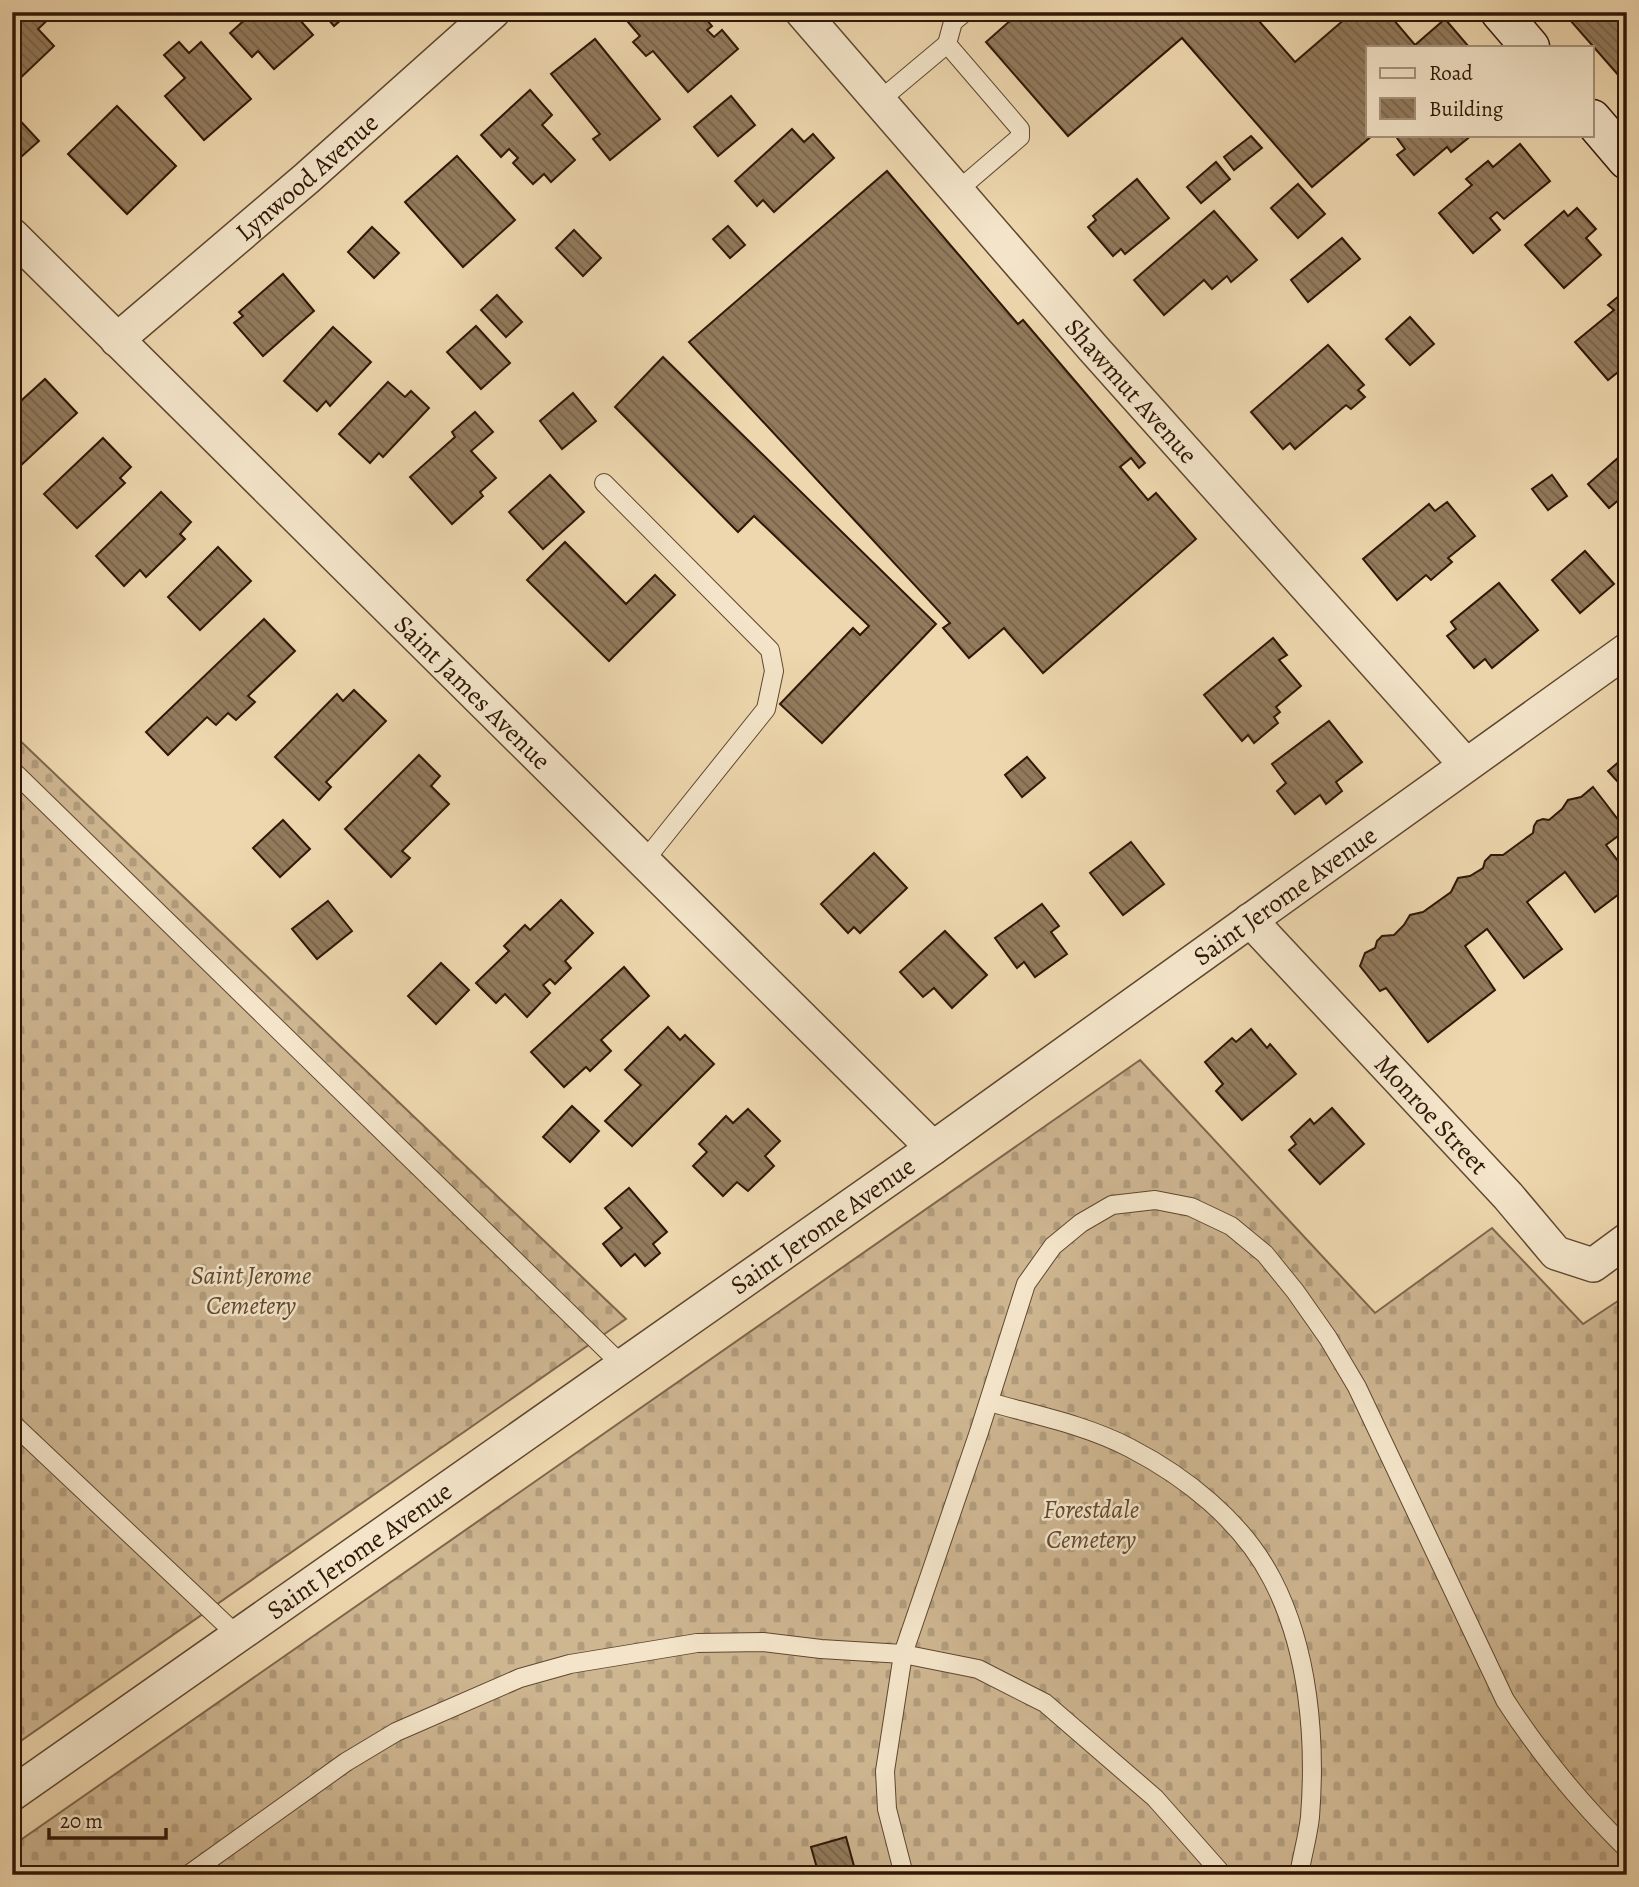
<svg xmlns="http://www.w3.org/2000/svg" width="1639" height="1887" font-family="Alegreya,serif">
	<defs>
		<pattern id="cemetery-stones" width="16" height="16" patternUnits="userSpaceOnUse" patternTransform="scale(1.75)"><rect width="16" height="16" fill="#ceb691"/><path d="M2 7V4a2 2 0 0 1 4 0v3zM10 15v-3a2 2 0 0 1 4 0v3z" fill="#b19c7c"/></pattern>
		<pattern id="building-back-hatch" width="6" height="6" patternUnits="userSpaceOnUse" patternTransform="scale(1.75)"><rect width="6" height="6" fill="#927b5d"/><path d="M-1 5l2 2M0 0l6 6M5-1l2 2" fill="none" stroke="#78644b"/></pattern>
	</defs>
	<rect width="100%" height="100%" fill="#eed7ae"/>
	<filter id="stains"><feTurbulence type="fractalNoise" baseFrequency=".00286" numOctaves="4"/><feColorMatrix values="0 0 0 0 .2 0 0 0 0 .09 0 0 0 0 .02 0 0 0 .5 -.17"/></filter>
	<radialGradient id="worn" r=".72"><stop offset=".6" stop-color="#630" stop-opacity="0"/><stop offset="1" stop-color="#630" stop-opacity=".3"/></radialGradient>
	<g fill="url(#cemetery-stones)" stroke="#7e664c" stroke-width="2">
		<path d="M12 733 626 1319 12 1747Z"/>
		<path d="M1140 1060 1375 1313 1492 1228 1583 1324 1627 1295V1875H12V1846Z"/>
	</g>
	<g fill="url(#building-back-hatch)" stroke="#2f1706" stroke-width="2">
		<path d="M12 12H56L38 29 54 46 12 86Z"/>
		<path d="M246 12H293L313 35 274 69 258 51 252 57 230 33 249 16Z"/>
		<path d="M322 12H350L334 26Z"/>
		<path d="M625 12H700L712 26 707 30 714 37 722 30 738 49 688 92 653 51 646 56 633 42 640 36 622 15Z"/>
		<path d="M1020 12H1251L1295 62 1353 12H1387L1415 45 1445 19 1469 47H1368V135H1373L1312 187 1182 38 1068 136 986 42Z"/>
		<path d="M1563 12H1627V85Z"/>
		<path d="M595 39 660 119 610 160 593 139 600 134 551 74Z"/>
		<path d="M179 42 189 53 201 42 251 99 204 140 165 96 185 78 164 55Z"/>
		<path d="M530 90 552 115 542 125 575 160 551 182 544 174 533 184 513 163 518 158 509 149 501 157 481 135Z"/>
		<path d="M731 96 755 125 718 156 694 127Z"/>
		<path d="M117 106 176 166 127 214 68 154Z"/>
		<path d="M12 112 39 141 12 165Z"/>
		<path d="M792 129 804 142 813 134 834 158 774 212 763 200 757 206 735 181Z"/>
		<path d="M1401 135H1472L1451 152 1447 147 1414 175 1397 155 1405 149 1397 138Z"/>
		<path d="M1251 136 1262 148 1234 170 1224 157Z"/>
		<path d="M1520 144 1550 181 1504 219 1497 212 1490 218 1500 230 1473 253 1439 213 1472 185 1466 179 1488 161 1493 167Z"/>
		<path d="M457 156 515 220 463 267 405 202Z"/>
		<path d="M1216 162 1230 179 1201 203 1187 187Z"/>
		<path d="M887 171 1018 324 1023 320 1145 463 1139 468 1131 458 1120 467 1148 500 1156 493 1196 539 1043 673 1004 628 969 658 943 628 950 623 689 342Z"/>
		<path d="M1137 179 1169 218 1125 254 1121 249 1113 256 1088 227 1096 220 1093 216Z"/>
		<path d="M1298 184 1325 214 1298 238 1271 208Z"/>
		<path d="M1577 208 1596 229 1586 238 1601 255 1564 288 1525 245 1564 211 1568 216Z"/>
		<path d="M1214 211 1257 260 1231 282 1227 276 1212 289 1204 280 1164 315 1134 280Z"/>
		<path d="M728 226 745 245 730 258 713 239Z"/>
		<path d="M372 227 399 253 374 278 348 252Z"/>
		<path d="M574 230 601 258 583 276 556 248Z"/>
		<path d="M1342 238 1360 259 1308 302 1291 280Z"/>
		<path d="M283 274 314 311 263 356 234 323 243 316 239 312Z"/>
		<path d="M1626 290 1627 365 1608 380 1575 342 1614 310 1608 305Z"/>
		<path d="M497 295 522 322 506 337 481 310Z"/>
		<path d="M1410 317 1434 344 1410 365 1386 339Z"/>
		<path d="M476 326 510 363 481 389 447 352Z"/>
		<path d="M333 327 371 362 330 406 326 401 317 411 284 381Z"/>
		<path d="M1328 345 1364 385 1358 390 1365 397 1351 409 1346 405 1295 449 1290 443 1283 449 1251 412Z"/>
		<path d="M663 357 936 624 822 743 780 704 853 628 860 635 869 626 754 516 738 532 615 407Z"/>
		<path d="M45 379 77 413 18 468 12 461V409Z"/>
		<path d="M388 382 405 397 411 391 429 408 383 457 379 453 370 463 339 434Z"/>
		<path d="M573 393 596 421 562 449 540 421Z"/>
		<path d="M475 412 493 432 471 451 496 478 480 492 483 496 452 524 410 477 455 437 452 432Z"/>
		<path d="M103 438 131 467 120 478 125 483 77 528 44 494Z"/>
		<path d="M1627 450V493L1609 508 1588 484Z"/>
		<path d="M550 475 584 512 543 549 509 512Z"/>
		<path d="M1552 475 1567 496 1548 510 1532 489Z"/>
		<path d="M161 492 191 522 180 534 185 539 146 577 140 570 124 586 96 556Z"/>
		<path d="M1447 502 1475 536 1448 558 1452 562 1431 580 1426 575 1397 600 1363 559 1429 504 1435 511Z"/>
		<path d="M565 542 626 604 655 575 675 595 609 661 527 580Z"/>
		<path d="M218 547 251 581 200 630 168 597Z"/>
		<path d="M1585 551 1614 584 1580 613 1552 580Z"/>
		<path d="M1499 583 1538 630 1492 668 1485 659 1474 668 1447 636 1456 629 1451 622Z"/>
		<path d="M264 619 295 651 248 696 255 702 236 720 228 713 216 725 207 717 168 755 146 732Z"/>
		<path d="M1273 638 1287 655 1279 660 1301 686 1276 707 1280 712 1274 717 1278 723 1254 743 1248 735 1242 741 1204 695Z"/>
		<path d="M354 690 386 721 326 782 331 787 319 800 275 757 337 694 343 701Z"/>
		<path d="M1329 721 1362 762 1336 782 1342 791 1326 804 1320 795 1295 814 1277 791 1286 783 1272 764Z"/>
		<path d="M419 755 440 776 431 786 449 804 402 851 410 858 391 877 345 829Z"/>
		<path d="M1627 755V792L1608 771Z"/>
		<path d="M1027 757 1045 778 1022 797 1005 775Z"/>
		<path d="M1593 787 1626 830 1606 845 1627 873V888L1595 912 1565 872 1527 902 1562 949 1524 978 1487 929 1465 946 1495 990 1428 1042 1386 988 1380 991 1360 966 1365 953 1375 948 1377 941 1382 936 1394 935 1404 925 1410 915 1423 912 1451 892 1458 878 1470 876 1483 868 1485 861 1491 855H1503L1533 833 1534 826 1537 821 1543 819 1549 820 1562 809 1568 800 1581 797Z"/>
		<path d="M283 820 310 849 280 877 253 848Z"/>
		<path d="M1131 842 1164 884 1123 915 1090 873Z"/>
		<path d="M874 853 907 888 860 933 854 927 848 933 821 904Z"/>
		<path d="M561 900 593 933 565 961 571 968 555 984 550 979 543 985 550 993 527 1017 505 994 496 1003 476 983 509 951 504 946 525 925 530 930Z"/>
		<path d="M328 901 352 931 317 959 292 929Z"/>
		<path d="M1042 904 1059 926 1051 932 1067 954 1035 977 1024 962 1017 968 995 938Z"/>
		<path d="M945 931 987 975 952 1008 934 988 923 997 900 972Z"/>
		<path d="M441 963 469 990 436 1024 408 996Z"/>
		<path d="M624 967 649 996 601 1040 611 1051 590 1071 586 1067 564 1087 531 1052Z"/>
		<path d="M668 1027 680 1040 685 1035 714 1064 632 1146 605 1121 641 1085 625 1070Z"/>
		<path d="M1251 1029 1267 1048 1270 1044 1296 1074 1242 1120 1216 1091 1223 1084 1205 1062 1232 1038 1236 1042Z"/>
		<path d="M572 1106 599 1131 570 1162 543 1137Z"/>
		<path d="M1332 1108 1364 1144 1320 1184 1289 1150 1296 1144 1291 1137 1310 1119 1314 1124Z"/>
		<path d="M748 1109 780 1141 765 1156 774 1166 748 1191 737 1182 723 1196 693 1166 707 1152 699 1144 726 1116 733 1123Z"/>
		<path d="M629 1188 667 1232 653 1244 660 1253 645 1266 635 1254 621 1266 603 1244 622 1228 605 1208Z"/>
		<path d="M846 1837 854 1866 819 1875 811 1847Z"/>
	</g>
	<g fill="none" stroke-linecap="round" stroke-linejoin="round">
		<g stroke="#5f4730" stroke-width="20">
			<g id="lane">
				<path d="M879 101 947 44"/>
				<path d="M957 191 1020 137V129L947 44 953 22 965 12"/>
				<path d="M604 483 770 650 774 671 766 709 645 860"/>
				<path d="M12 770 623 1366"/>
				<path d="M989 1402C1035 1415 1086 1425 1130 1448 1186 1477 1242 1521 1272 1579 1309 1650 1316 1739 1310 1817 1308 1836 1302 1856 1299 1875"/>
				<path d="M12 1423 238 1636"/>
				<path d="M188 1875 346 1762 396 1732 520 1678 570 1664 697 1643 763 1642 821 1649 903 1654 979 1432 1026 1284 1053 1246 1081 1223 1112 1205 1155 1200 1191 1207 1231 1226 1265 1254 1295 1291 1328 1338 1357 1387 1505 1700C1540 1754 1580 1803 1627 1849"/>
				<path d="M904 1875 887 1809 885 1771 903 1654 978 1669 1045 1703 1155 1798 1223 1875"/>
			</g>
		</g>
		<g stroke="#5f4730" stroke-width="36">
			<g id="street">
				<path id="s1" d="M802 12 1093 348 1466 765"/>
				<path id="s2" d="M12 235C318 541 627 843 933 1148"/>
				<path id="s3" d="M117 340 307 178 493 12"/>
				<path id="s4" d="M1250 920 1508 1196 1556 1253 1593 1265 1627 1240"/>
				<path id="s5" d="M12 1794 933 1148 1627 650"/>
			</g>
		</g>
		<g stroke="#2f1706" stroke-width="41">
			<g id="secondary">
				<path d="M1500 12 1530 47"/>
				<path d="M1592 119 1627 160"/>
			</g>
		</g>
		<use href="#lane" stroke="#f4e5ca" stroke-width="18"/>
		<use href="#street" stroke="#f4e5ca" stroke-width="33"/>
		<use href="#secondary" stroke="#f4e5ca" stroke-width="38"/>
	</g>
	<g text-anchor="middle" stroke-width="5" stroke-linejoin="round" paint-order="stroke">
		<g font-size="26" fill="#2f1706" stroke="#f4e5ca">
			<text dy="9" stroke="none"><textPath href="#s3" startOffset="250">Lynwood Avenue</textPath></text>
			<text dy="9" stroke="none"><textPath href="#s1" startOffset="502">Shawmut Avenue</textPath></text>
			<text dy="9" stroke="none"><textPath href="#s2" startOffset="649">Saint James Avenue</textPath></text>
			<text dy="9" stroke="none"><textPath href="#s5" startOffset="1558">Saint Jerome Avenue</textPath></text>
			<text dy="9" stroke="none"><textPath href="#s4" startOffset="266">Monroe Street</textPath></text>
			<text dy="9" stroke="none"><textPath href="#s5" startOffset="990">Saint Jerome Avenue</textPath></text>
			<text dy="9" stroke="none"><textPath href="#s5" startOffset="424">Saint Jerome Avenue</textPath></text>
		</g>
		<g font-size="26" font-style="italic" fill="#5f4730" stroke="#f4e5ca">
			<text x="251" y="1284">Saint Jerome<tspan x="251" dy="30">Cemetery</tspan></text>
			<text x="1091" y="1518">Forestdale<tspan x="1091" dy="30">Cemetery</tspan></text>
		</g>
	</g>
	<rect width="1639" height="1887" fill="none" stroke="#eed7ae" stroke-width="42"/>
	<rect x="14" y="14" width="1611" height="1859" fill="none" stroke="#2f1706" stroke-width="3.5"/>
	<rect x="21" y="21" width="1597" height="1845" fill="none" stroke="#2f1706" stroke-width="2"/>
	<rect x="1366" y="46" width="228" height="91" fill="#f4e5ca" stroke="#a5937c" stroke-width="2"/>
	<rect x="1380" y="68" width="35" height="10" fill="#f4e5ca" stroke="#a5937c" stroke-width="2"/>
	<text x="1429" y="80" font-size="21" fill="#2f1706">Road</text>
	<rect x="1380" y="98" width="35" height="21" fill="url(#building-back-hatch)" stroke="#a5937c" stroke-width="2"/>
	<text x="1429" y="116" font-size="21" fill="#2f1706">Building</text>
	<path d="M49 1828v10h117v-10" fill="none" stroke="#2f1706" stroke-width="3.5"/>
	<text x="60" y="1828" font-size="21" fill="#2f1706" stroke="#f4e5ca" stroke-width="5" paint-order="stroke">20 m</text>
	<rect width="100%" height="100%" filter="url(#stains)"/>
	<rect width="100%" height="100%" fill="url(#worn)"/>
</svg>
